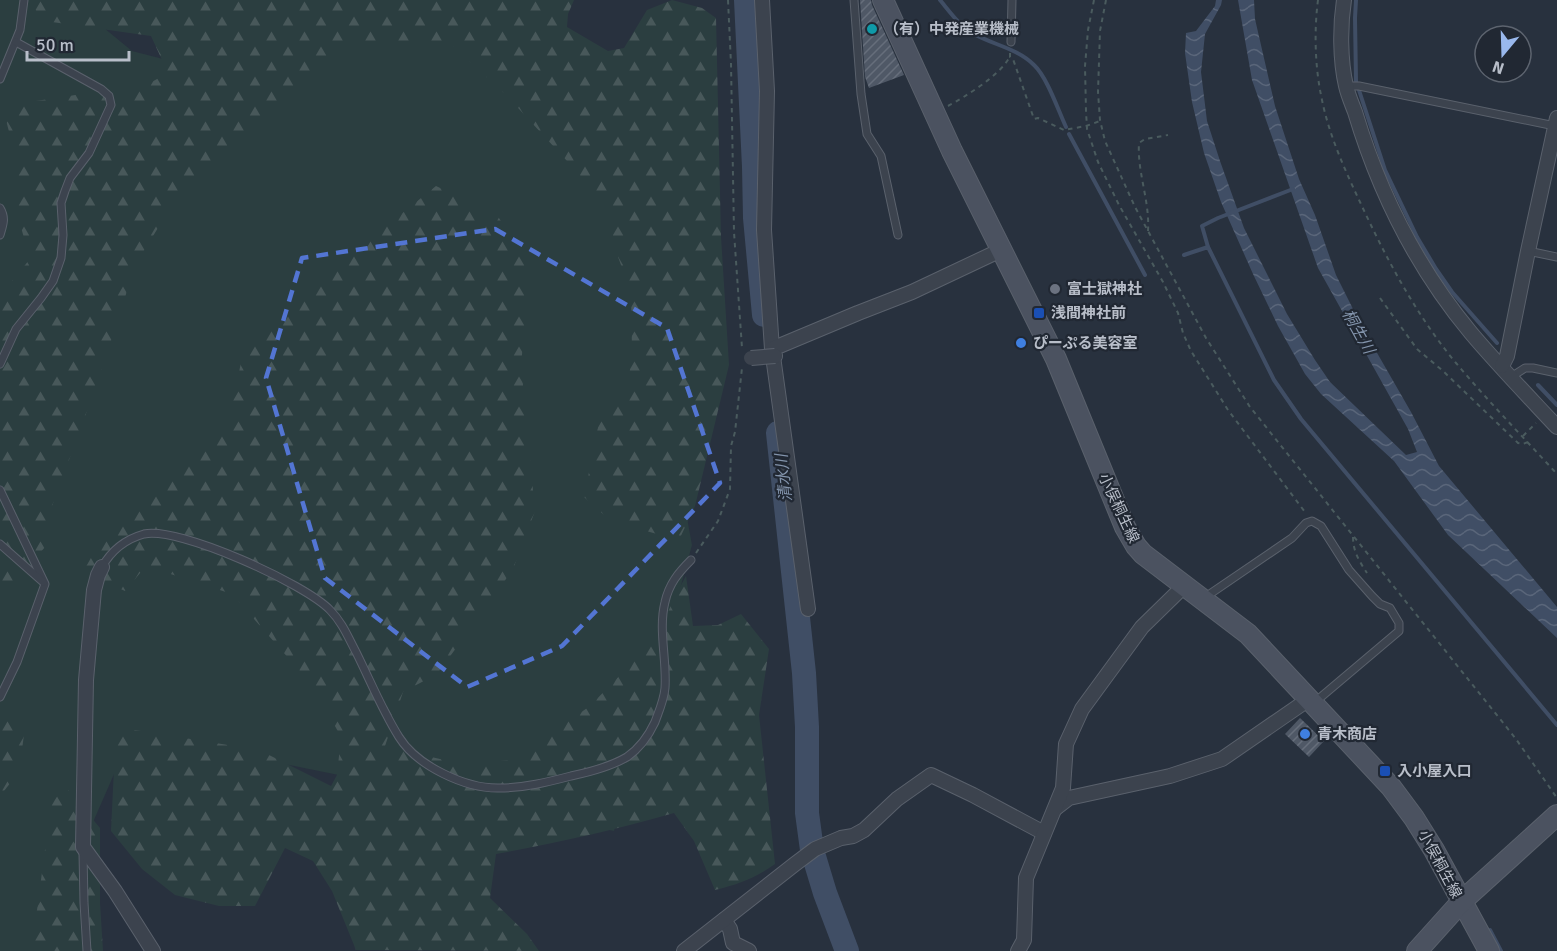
<svg xmlns="http://www.w3.org/2000/svg" width="1557" height="951" font-family="Signika,'Noto Sans JP',sans-serif">
	<defs>
		<pattern id="forest-firs" width="22" height="20" patternUnits="userSpaceOnUse" patternTransform="scale(1.5)"><rect width="22" height="20" fill="#2b3e40"/><path d="M5 1l3.5 6h-7zM16 11l3.5 6h-7z" fill="#48585a"/></pattern>
		<pattern id="water-waves" width="16" height="10" patternUnits="userSpaceOnUse" patternTransform="scale(1.5)"><rect width="16" height="10" fill="#404e65"/><path d="M0 5q4-4 8 0t8 0" fill="none" stroke="#5a667a"/></pattern>
		<pattern id="building-hatch" width="6" height="6" patternUnits="userSpaceOnUse" patternTransform="scale(1.5)"><rect width="6" height="6" fill="#4f5866"/><path d="M-1 1l2-2M0 6l6-6M5 7l2-2" fill="none" stroke="#666e7b"/></pattern>
	</defs>
	<rect width="100%" height="100%" fill="#28313e"/>
	<path fill="#2b3e40" d="M0 0H70L132 51 206 70 375 0 482 52 638 205 659 364 692 545 614 831 132 733 59 900 92 951H0Z"/>
	<g fill="url(#forest-firs)">
		<path d="M27 0H574L568 14 567 27 608 51 624 48 647 10 672 0 702 8 716 18 721 237 729 365 695 506 678 542 664 536 611 521 584 497 600 417 628 385 632 352 631 292 614 246 611 213 579 174 507 96 453 46 409 41 355 44 304 80 214 157 174 202 132 270 123 306 91 400 52 506 45 547 7 592 0 589V301L7 287 30 259 13 199 15 155 6 120 16 104 148 84 168 73 151 36 45 21Z"/>
		<path d="M436 186 497 215 531 267 521 364 535 511 513 569 487 606 437 674 403 692 385 746 461 764 513 760 590 706 658 636 674 598 686 576 693 626 718 625 741 614 769 649 759 715 775 864C754 879 739 884 715 890L694 841 674 813C615 830 556 843 496 854L490 898 527 934 539 951 356 950 332 891 313 861 285 848 255 906H219L175 895 142 869 111 831 116 727 259 750 331 786 337 775 341 737 313 686 232 594 146 566 125 591 83 572 108 528 141 510 227 429 246 339Z"/>
		<path d="M0 704 25 727 19 772 0 796Z"/>
		<path d="M65 786 100 828V903L103 951H28L37 910 51 804Z"/>
	</g>
	<path fill="url(#water-waves)" d="M1216 0H1222L1221 5 1205 34 1201 72 1207 121 1220 161 1244 228 1287 314 1315 360 1330 382 1406 455 1417 452 1408 429 1318 268 1252 80 1238 0H1254L1255 19 1275 106 1299 179 1315 215 1336 275 1361 325 1411 412 1439 466 1557 607V638L1448 535 1394 461 1321 394 1305 374 1278 326 1253 274 1221 202 1204 153 1192 102 1185 53 1186 33 1196 31 1215 6Z"/>
	<g fill="none" stroke-linecap="round" stroke-linejoin="round">
		<g stroke="#404e65" stroke-width="4">
			<path d="M940 0C950 12 959 25 972 33 993 45 1017 48 1034 65 1047 77 1058 110 1066 127"/>
			<path d="M1356 0 1355 18 1356 81 1385 170 1417 237 1436 269 1452 292 1497 343"/>
			<path d="M1069 134 1145 275"/>
			<path d="M1208 247 1202 226 1218 218 1293 189"/>
			<path d="M1184 255 1208 247 1274 380 1301 419 1557 725"/>
			<path d="M1538 385 1557 405"/>
			<path d="M1490 930 1501 951"/>
		</g>
		<g stroke="#404e65" stroke-width="24">
			<path d="M746 0 754 167 755 218 764 315"/>
			<path d="M778 433 804 673 807 727V813L812 850 825 893 847 951"/>
		</g>
	</g>
	<g fill="url(#building-hatch)">
		<path d="M860 0H871L872 5 904 75 869 88 865 77Z"/>
		<path d="M1300 718 1324 741 1309 757 1285 734Z"/>
	</g>
	<g fill="none" stroke-linecap="round" stroke-linejoin="round">
		<g stroke="#5a616c" stroke-width="9">
			<g id="lane">
				<path d="M854 0 861 94 867 134 881 156 898 235"/>
				<path d="M1011 42 1012 0"/>
				<path d="M0 79 20 30 24 0"/>
				<path d="M1346 86H1359L1555 126"/>
				<path d="M0 208C6 218 3 225 0 235"/>
				<path d="M1528 251 1557 257"/>
				<path d="M0 364 16 329 41 298 53 281 61 258 63 235 61 203 65 191 70 178 89 153 111 105 109 96 101 89 16 42"/>
				<path d="M1511 377 1525 368H1533L1557 373"/>
				<path d="M0 490 45 584 17 662 0 697"/>
				<path d="M0 544 43 582"/>
				<path d="M102 567C111 551 126 539 144 534 179 526 305 584 330 610 342 622 348 637 356 652 370 680 382 710 399 737 417 766 466 789 500 788 524 788 548 782 571 776 590 772 610 767 627 757 640 748 648 737 655 722 659 711 664 700 665 688 667 659 658 630 665 602 669 584 678 573 691 560"/>
				<path d="M1204 598 1292 538 1306 523 1312 521 1321 526 1349 570 1372 596 1380 604 1390 608 1399 623V631L1315 702"/>
				<path d="M83 853 84 903 87 951"/>
			</g>
		</g>
		<g stroke="#5a616c" stroke-width="16">
			<g id="street">
				<path d="M762 0 767 91 764 230 772 349 808 609"/>
				<path d="M1344 0C1340 26 1340 60 1346 86 1348 95 1352 104 1355 112 1379 192 1417 268 1471 333 1498 365 1528 396 1557 427"/>
				<path d="M775 356 772 349 858 313 912 292 1001 250"/>
				<path d="M1502 366 1507 356 1528 251 1557 118"/>
				<path d="M102 567 98 575 94 590 86 680 83 847 115 891 153 951"/>
				<path d="M1056 808 1069 798 1170 776 1222 759 1309 699"/>
				<path d="M724 920 730 929 733 943 749 951"/>
				<path d="M684 951 795 864 815 849 841 838 853 836 864 830 897 799 931 775 973 795 1044 833"/>
				<path d="M1018 951 1024 940 1026 878 1063 788 1066 744 1082 709 1142 627 1184 586"/>
			</g>
		</g>
		<g stroke="#5a616c" stroke-width="22">
			<g id="secondary">
				<path d="M883 0 952 151 1056 359 1125 527 1136 546 1143 554 1248 634 1391 787 1414 818 1434 850 1489 951"/>
				<path d="M1417 951 1462 901 1557 815"/>
			</g>
		</g>
		<g stroke="#4a5b5e" stroke-width="2" stroke-dasharray="4.5 4.5" stroke-linecap="butt">
			<path d="M728 0 731 64 734 232 742 348"/>
			<path d="M1094 0 1088 30 1085 66 1086 111 1087 129 1098 162 1119 205 1163 282 1178 313 1183 333 1191 351 1228 410 1305 512"/>
			<path d="M1106 0 1100 31 1098 92 1100 120 1105 141 1135 207 1206 338 1250 407 1516 739 1557 798"/>
			<path d="M1318 0C1314 30 1315 66 1321 95 1328 133 1344 168 1360 202 1386 258 1416 315 1456 363 1488 401 1523 437 1557 474"/>
			<path d="M1010 53V57L1013 59 1034 119 1038 118 1064 130 1086 126 1100 121"/>
			<path d="M948 106C965 97 1000 75 1009 58"/>
			<path d="M1148 231C1150 201 1137 172 1139 143L1145 139 1168 135"/>
			<path d="M1380 298 1417 349 1443 371 1518 443 1523 444 1528 442"/>
			<path d="M1523 436 1536 423"/>
			<path d="M1353 537C1353 551 1359 561 1367 573"/>
			<path d="M696 553 718 521 730 489 731 446 735 432 742 368"/>
		</g>
		<use href="#lane" stroke="#3c434e" stroke-width="7"/>
		<use href="#street" stroke="#3c434e" stroke-width="14"/>
		<use href="#secondary" stroke="#4b5260" stroke-width="20"/>
		<g stroke="#5a616c" stroke-width="16" stroke-linecap="butt">
			<path id="street-bridge" d="M751 358 775 356"/>
		</g>
		<use href="#street-bridge" stroke="#3c434e" stroke-width="14"/>
	</g>
	<path fill="none" stroke="#5375d3" stroke-width="4.5" stroke-dasharray="12 8" stroke-linejoin="round" d="M495 229 667 328 720 483 562 646 467 687 325 578 266 378 302 258Z"/>
	<circle fill="#0f9aa8" stroke="#212833" stroke-width="2" cx="872" cy="29" r="6"/>
	<circle fill="#6b7280" stroke="#212833" stroke-width="2" cx="1055" cy="289" r="6"/>
	<g fill="#1a4fb4" stroke="#212833" stroke-width="2">
		<rect x="1033" y="307" width="12" height="12" rx="3"/>
		<rect x="1379" y="765" width="12" height="12" rx="3"/>
	</g>
	<g fill="#3f7fe0" stroke="#212833" stroke-width="2">
		<circle cx="1021" cy="343" r="6"/>
		<circle cx="1305" cy="734" r="6"/>
	</g>
	<g text-anchor="middle" stroke-width="4.5" stroke-linejoin="round" paint-order="stroke">
		<g font-size="15" font-weight="bold" fill="#b8bec9" stroke="#212833" text-anchor="start">
			<text x="884" y="34">（有）中発産業機械</text>
			<text x="1067" y="294">富士獄神社</text>
			<text x="1051" y="318">浅間神社前</text>
			<text x="1033" y="348">ぴーぷる美容室</text>
			<text x="1317" y="739">青木商店</text>
			<text x="1397" y="776">入小屋入口</text>
		</g>
		<g font-size="15" fill="#b8bec9" stroke="#212833">
			<text transform="translate(1119 508) rotate(65)" y="5">小俣桐生線</text>
			<text transform="translate(1440 864) rotate(62)" y="5">小俣桐生線</text>
		</g>
		<g font-size="16" font-style="italic" fill="#8394ac" stroke="#212833">
			<text transform="translate(1359 331) rotate(61)" y="6">桐生川</text>
			<text transform="translate(783 478) rotate(-96)" y="6">清水川</text>
		</g>
	</g>
	<g transform="translate(1503 54) rotate(199)"><circle r="28" fill="#212833" stroke="#5d646f" stroke-width="1.5"/>
	<path d="M0-4.5L10 22L0 15L-10 22Z" fill="#99b8ed"/>
	<text y="-9" font-size="16" font-weight="bold" text-anchor="middle" fill="#b8bec9">N</text>
	</g>
	<path d="M27 51v9h102v-9" fill="none" stroke="#b8bec9" stroke-width="3"/>
	<text x="36" y="51" font-size="18" fill="#b8bec9" stroke="#212833" stroke-width="4.5" paint-order="stroke">50 m</text>
</svg>
